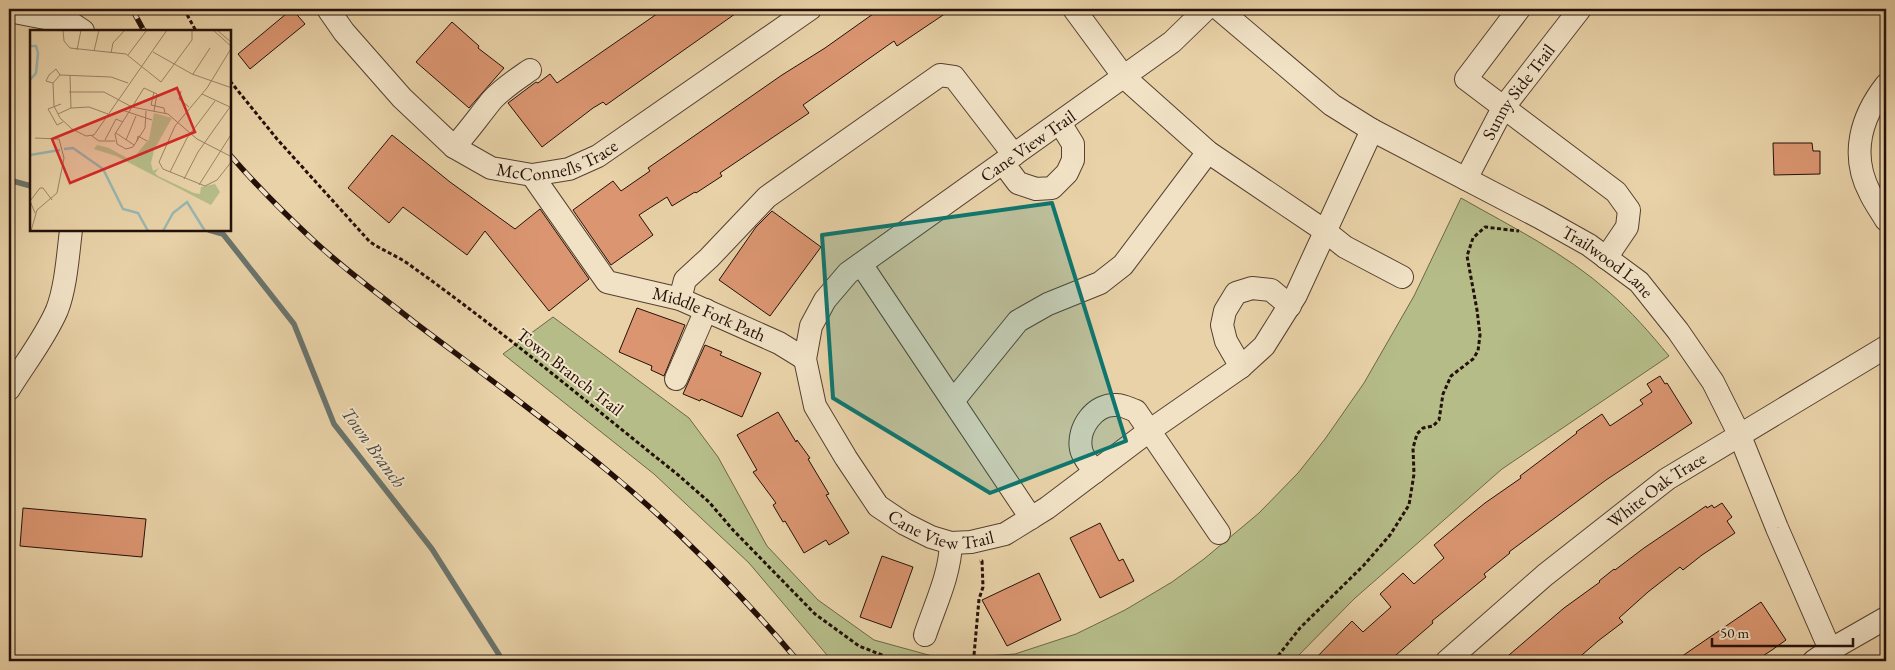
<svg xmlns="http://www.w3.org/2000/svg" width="1895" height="670" font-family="'EB Garamond',serif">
	<rect width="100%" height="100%" fill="#e9d2a8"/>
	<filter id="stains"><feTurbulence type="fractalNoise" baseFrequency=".004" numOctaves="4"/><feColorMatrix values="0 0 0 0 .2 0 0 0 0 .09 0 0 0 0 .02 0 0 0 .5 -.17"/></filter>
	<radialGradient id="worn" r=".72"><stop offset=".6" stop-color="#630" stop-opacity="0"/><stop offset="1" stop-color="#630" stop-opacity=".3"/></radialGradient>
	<path fill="#b5bc88" stroke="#6c6648" d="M1461 198C1512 227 1565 253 1609 292 1631 311 1650 333 1669 356L1502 469 1354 599 1293 661H832L749 563 654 474 503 354 553 317 689 418 718 457 767 546 818 600 874 640 943 659 1015 654 1076 634 1125 610 1172 582 1204 559 1259 513 1298 473 1325 439 1364 383 1414 296Z"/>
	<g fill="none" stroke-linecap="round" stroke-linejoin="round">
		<g stroke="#6a746d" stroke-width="5.5">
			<path d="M9 180 31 186"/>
			<path d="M209 230 223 234 294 324 334 424 432 549 503 661"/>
		</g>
	</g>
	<g fill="#db9671" stroke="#241008">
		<path d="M292 9 305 24 250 69 238 54Z"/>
		<path d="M664 9H742L606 105 603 102 593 108 542 147 508 103 536 82 538 83 550 74 557 83Z"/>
		<path d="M880 9H952L897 46 894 41 803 105 809 113 720 173 722 176 696 193 695 192 672 206 667 197 639 215 653 235 611 265 573 210 613 181 621 191 650 171 648 168 782 75 825 48Z"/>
		<path d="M452 22 479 46 478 48 504 68 469 108 416 62Z"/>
		<path d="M392 135 450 182 515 229 540 209 589 279 549 311 485 231 467 255 403 207 389 223 348 188Z"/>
		<path d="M1773 143H1812L1813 151H1820V174L1774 175Z"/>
		<path d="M772 211 821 247 770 316 719 280 756 227Z"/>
		<path d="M637 308 685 325 664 376 651 370 652 366 619 352Z"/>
		<path d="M705 345 722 352 720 355 761 373 742 417 701 399 700 401 683 394Z"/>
		<path d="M1660 376 1665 384 1667 383 1692 423 1606 480 1509 552 1510 553 1484 574 1486 577 1432 621 1433 623 1389 661H1313L1352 621 1363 632 1391 607 1380 594 1403 573 1414 584 1444 558 1434 545 1464 520 1485 503 1521 478 1520 476 1577 433 1576 432 1602 414 1610 426 1643 404 1640 400 1652 392 1647 384Z"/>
		<path d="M778 412 796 442 797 440 810 458 808 459 829 494 826 495 849 533 829 545 826 540 804 553 785 521 783 522 773 505 776 503 753 472 757 470 737 435Z"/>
		<path d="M1722 503 1732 517 1727 521 1735 533 1702 555 1683 570 1680 567 1648 592 1619 618 1623 622 1598 641 1575 661H1502L1530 637 1564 608 1600 582 1599 581 1614 569 1615 570 1644 548 1706 506 1707 508 1712 505 1714 508Z"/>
		<path d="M23 508 146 519 142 557 20 546Z"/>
		<path d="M1100 523 1119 561 1123 559 1134 581 1100 598 1070 538Z"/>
		<path d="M882 556 913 567 891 628 860 617Z"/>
		<path d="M1039 573 1061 620 1007 646 982 600Z"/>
		<path d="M1761 602 1786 640 1772 650 1755 661H1675Z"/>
	</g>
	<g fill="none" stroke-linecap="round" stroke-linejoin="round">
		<g stroke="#554030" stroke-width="24">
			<g id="minor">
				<path id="s1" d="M328 9 344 32 402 98 454 147 491 168 532 175 569 169 598 156 810 9"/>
				<path d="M1074 9 1124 77 1208 152 1325 231 1345 247 1402 277"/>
				<path id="s2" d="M1206 9 1172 42 848 273 825 300 811 326 805 359 815 406 846 458 878 506 905 524 931 537 951 543 971 542 1005 534 1047 508 1149 431 1241 367 1264 346 1296 295 1372 130"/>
				<path id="s3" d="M1219 9 1332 105 1372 130 1539 217 1589 245 1639 282 1678 331 1713 382 1740 436 1777 528 1835 661"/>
				<path d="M1519 9 1466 79 1616 192 1629 210 1627 227 1606 258"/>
				<path d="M9 11 71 23 83 31"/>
				<path d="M1886 85C1861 117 1850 155 1870 193 1874 202 1881 211 1886 220"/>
				<path d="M454 147C468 132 479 116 492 100 503 88 517 79 530 70"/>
				<path d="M1003 163 1018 183 1036 189 1052 188 1067 173 1073 160V144L1060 123"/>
				<path id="s4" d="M532 175 607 282 680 299 779 343 805 359"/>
				<path id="s5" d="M1466 179 1503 108 1580 9"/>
				<path d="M861 264 1031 518"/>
				<path d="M680 299 685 280 709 258 767 197 940 75 954 77 1014 155"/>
				<path d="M1241 367 1226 341 1222 325 1225 311 1236 293 1252 288 1271 290 1290 306"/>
				<path d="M676 379 706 310"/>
				<path d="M9 389C25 363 45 338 57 310 66 287 68 254 71 230"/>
				<path d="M953 401 1018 321 1048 304 1100 283 1123 265 1208 152"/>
				<path d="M1095 472C1091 466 1082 457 1081 449 1077 428 1095 403 1117 405 1123 405 1130 409 1136 411L1219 533"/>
				<path d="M925 635C935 605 950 575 951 543"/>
				<path id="s6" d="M1447 661 1545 575 1667 479 1886 347"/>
				<path d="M1814 661 1830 650 1886 618"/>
			</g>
		</g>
		<g stroke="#241008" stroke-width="3" stroke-dasharray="4 2.5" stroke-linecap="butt">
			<path d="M184 9 196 31"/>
			<path d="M230 81 277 139 370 242C382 250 395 255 407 263 500 329 588 403 677 474L709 502 733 530 815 614 859 646 887 657 909 661"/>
			<path d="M976 661 974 655 979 599 983 587 982 561H979"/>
			<path d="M1274 661 1300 628 1364 565 1390 535 1409 505 1414 474 1413 448 1417 434 1423 428 1433 426 1439 420 1443 394 1451 376 1473 359 1478 351 1480 335 1477 310 1467 256 1473 238 1485 227 1519 231"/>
		</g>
		<use href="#minor" stroke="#f1e2c6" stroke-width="22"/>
		<g stroke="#241008" stroke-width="5.5">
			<g id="rail">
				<path d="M132 9 144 31"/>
				<path d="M230 155C256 185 284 213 313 240 345 270 380 295 414 322 479 371 546 420 609 472 678 529 740 593 798 661"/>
			</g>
		</g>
		<use href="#rail" stroke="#f1e2c6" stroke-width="4" stroke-dasharray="11" stroke-linecap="butt"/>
	</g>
	<path fill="#0f766e" fill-opacity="0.2" stroke="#0f766e" stroke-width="4" stroke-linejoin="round" d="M1052 203 1126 441 990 493 833 398 822 235Z"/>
	<g text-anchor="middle" stroke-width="4" stroke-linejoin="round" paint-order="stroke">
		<g font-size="18" fill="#241008" stroke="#f1e2c6">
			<text dy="6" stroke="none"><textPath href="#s5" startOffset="102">Sunny Side Trail</textPath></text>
			<text transform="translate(1028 146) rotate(-35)" y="6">Cane View Trail</text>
			<text dy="6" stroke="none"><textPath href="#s1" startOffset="299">McConnells Trace</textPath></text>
			<text dy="6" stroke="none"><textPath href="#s3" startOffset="466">Trailwood Lane</textPath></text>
			<text dy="6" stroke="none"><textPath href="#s4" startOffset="238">Middle Fork Path</textPath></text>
			<text transform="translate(570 372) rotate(38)" y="6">Town Branch Trail</text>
			<text dy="6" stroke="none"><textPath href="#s6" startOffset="271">White Oak Trace</textPath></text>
			<text dy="6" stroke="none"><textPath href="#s2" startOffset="780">Cane View Trail</textPath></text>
		</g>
		<g font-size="19" font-style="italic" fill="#4d4a43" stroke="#f1e2c6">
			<text transform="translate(374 447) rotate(54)" y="7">Town Branch</text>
		</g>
	</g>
	<g transform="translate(30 30)">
		<rect width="201" height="201" fill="#e9d2a8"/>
		<path d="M124 83 142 88 124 120 121 133 123 141 129 138 125 143 128 146 164 163 170 164 171 157 185 154 190 162 181 175 86 126 64 119 67 115 79 118 97 128 106 125 119 109Z" fill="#b5bc88"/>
		<path fill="none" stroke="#99b6b0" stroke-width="2.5" d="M0 16H6L8 23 6 43 0 50M34 119 43 118 73 139 93 179 108 183 118 201M0 125 30 120M133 201 143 183 157 172 175 201"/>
		<path fill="none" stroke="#9a8468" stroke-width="1" d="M33 0 34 11 40 18 96 24 131 52 162 10V0M183 0 202 17M187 0 202 13M202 17 177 58 145 96 129 132 133 139 175 156 187 150 202 131M47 20 51 0M64 21 69 0M123 22 162 44 202 58M81 23 83 13 95 0M98 25 117 0M163 44 180 18M40 46 41 78M23 53 16 51 19 45 26 39 30 45M98 53 81 47 30 45 23 53 24 76 30 88 42 99 56 106 64 105 137 0M151 61 149 69 159 77M39 62H74L102 77 138 84 167 109 202 127M124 62 121 75 134 78 135 83M172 64 200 77M31 74 18 79 27 95 33 92M92 80 122 90M116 81 115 98 103 117 96 119 87 114 85 104 114 58 127 64 124 81M28 84 41 78 59 77 78 84M86 103 104 115M62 106 69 111H85M75 110 86 89 93 92M96 110 106 86M107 111 108 106 117 111M140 142 157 108 185 71M154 149 168 122 200 77M169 155 202 103M5 183 0 171 10 158H13L22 170M1 201 7 180 27 163 34 128 29 109 5 108"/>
		<path fill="#d62828" fill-opacity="0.15" stroke="#d62828" stroke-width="2.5" d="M147 58 165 102 40 153 22 109Z"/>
		<rect width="201" height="201" fill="none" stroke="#241008" stroke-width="2.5"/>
	</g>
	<rect width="1895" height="670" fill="none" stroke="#e9d2a8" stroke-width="30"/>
	<rect x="10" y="10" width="1875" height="650" fill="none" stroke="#241008" stroke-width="2.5"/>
	<rect x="15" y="15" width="1865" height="640" fill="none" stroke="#241008"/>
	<path d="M1712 638v8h141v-8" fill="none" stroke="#241008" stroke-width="2.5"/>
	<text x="1720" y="638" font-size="15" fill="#241008" stroke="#f1e2c6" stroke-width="4" paint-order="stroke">50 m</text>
	<rect width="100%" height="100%" filter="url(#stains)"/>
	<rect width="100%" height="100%" fill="url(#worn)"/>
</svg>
